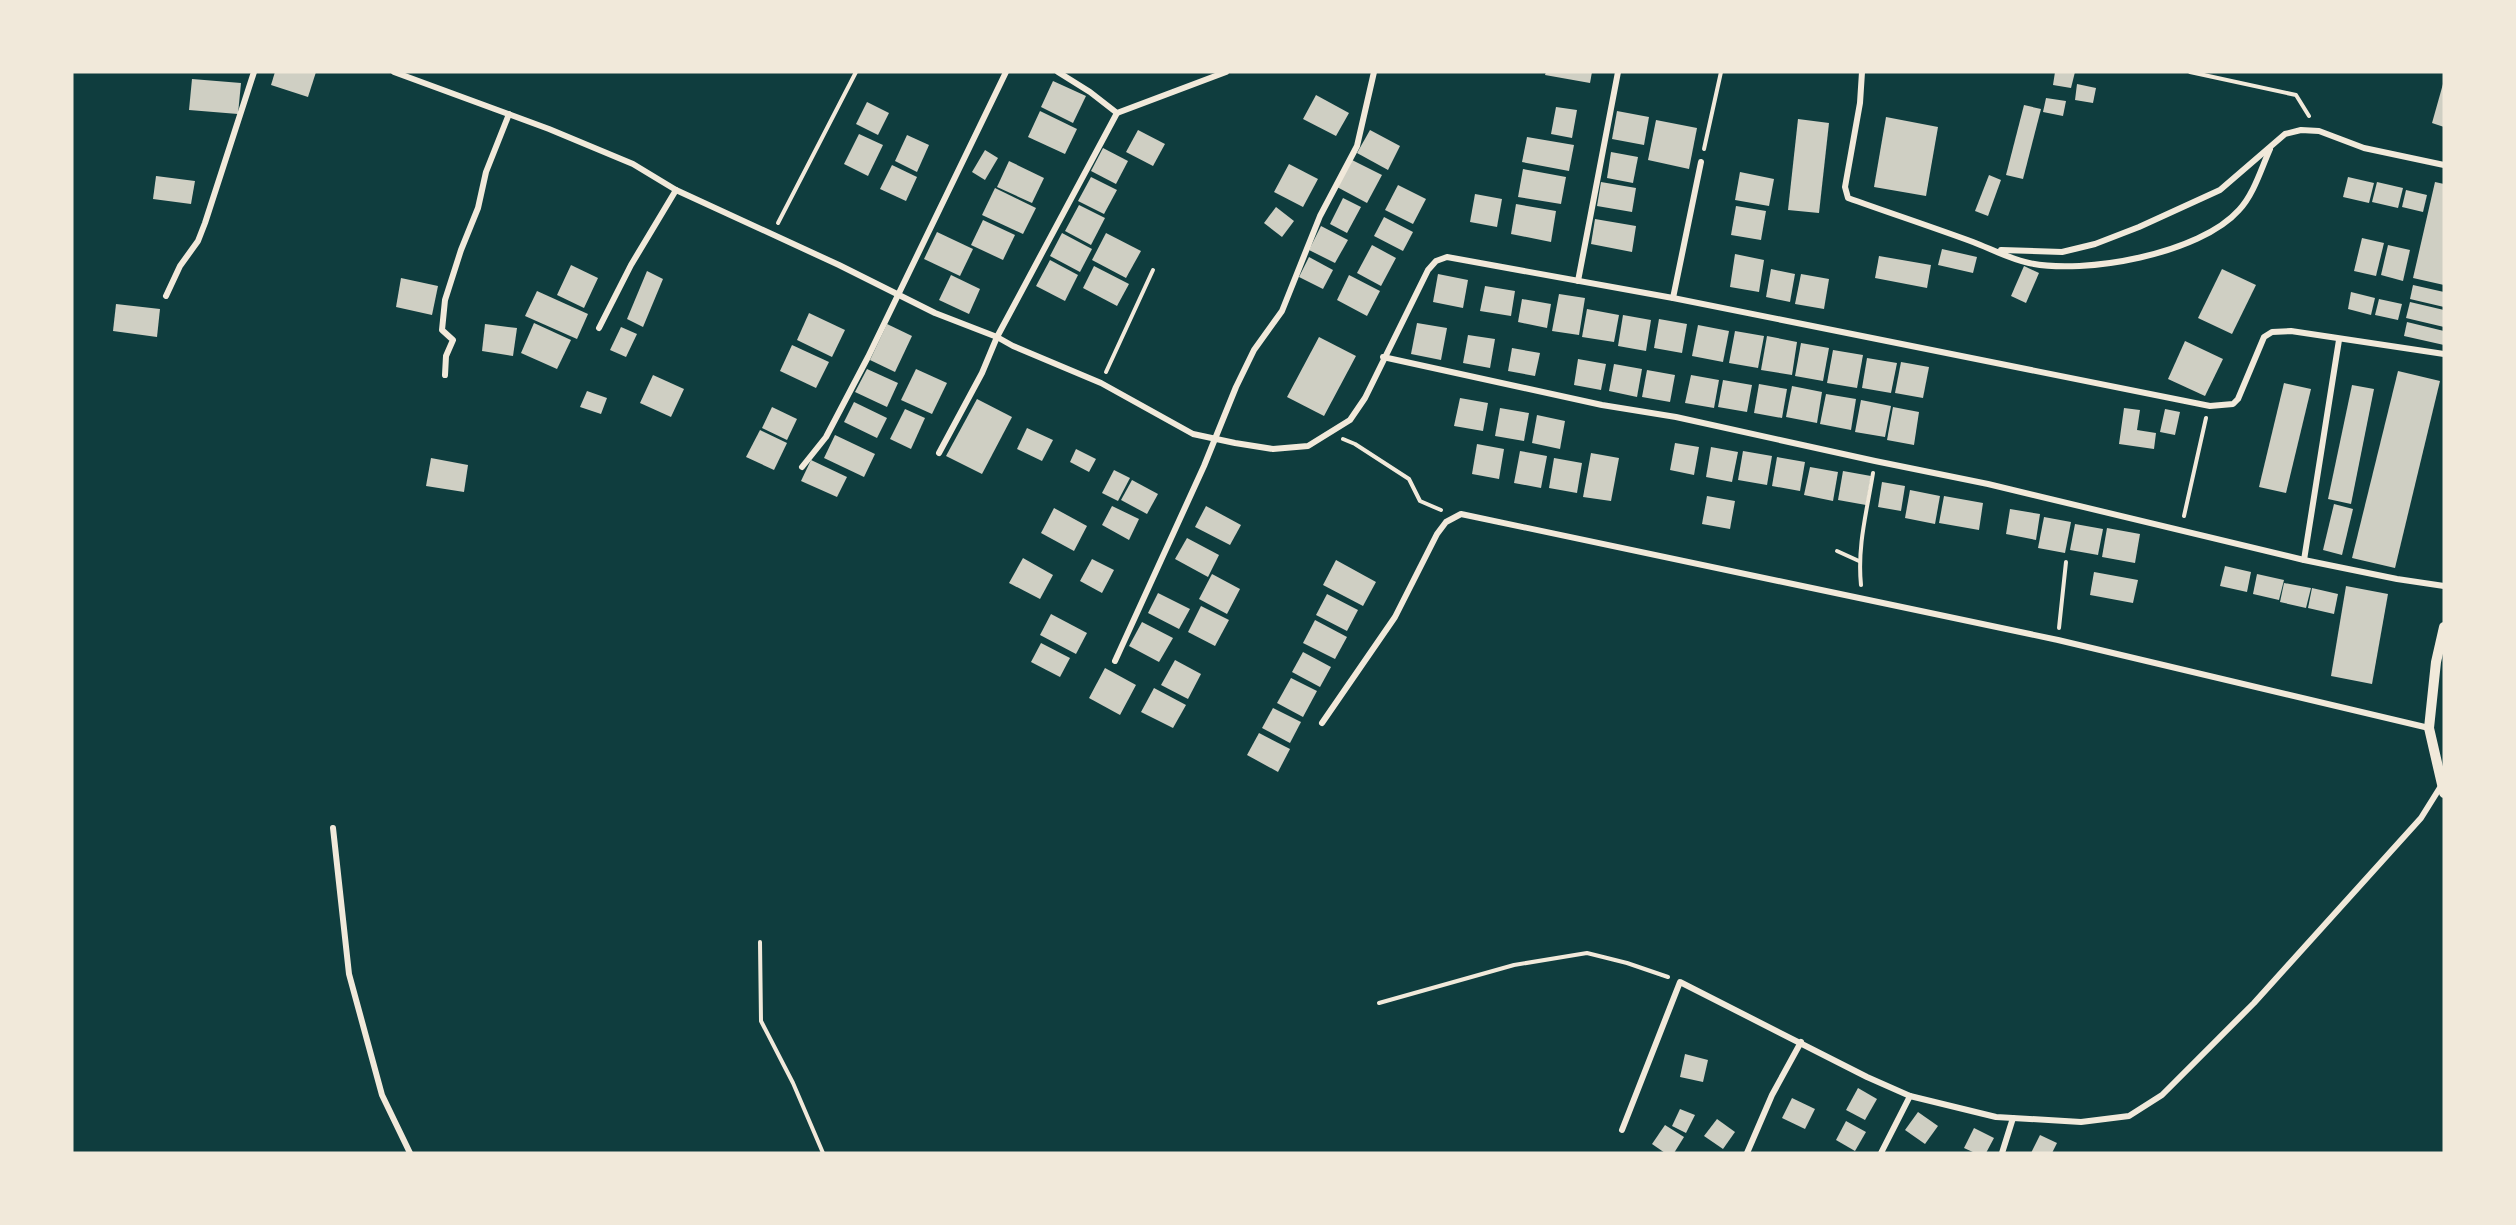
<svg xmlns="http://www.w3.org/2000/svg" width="2516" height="1225" font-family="Mulish,sans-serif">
	<rect width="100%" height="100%" fill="#0f3d3e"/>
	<g fill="#cfcfc3">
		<path d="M275 72H316L308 97 271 85Z"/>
		<path d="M1546 72H1592L1590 83 1545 75Z"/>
		<path d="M2055 72H2075L2071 88 2053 85Z"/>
		<path d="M192 79 241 83 238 114 189 110Z"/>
		<path d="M1053 81 1086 96 1073 123 1041 107Z"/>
		<path d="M2077 84 2096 88 2093 103 2075 100Z"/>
		<path d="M2443 84H2444V127L2432 123Z"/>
		<path d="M1316 95 1349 113 1336 136 1303 119Z"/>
		<path d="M2046 98 2066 101 2063 116 2043 112Z"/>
		<path d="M867 102 889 113 878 135 856 124Z"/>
		<path d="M2024 105 2041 109 2023 179 2006 175Z"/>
		<path d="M1556 107 1577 110 1572 138 1551 134Z"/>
		<path d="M1040 111 1077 129 1065 154 1028 137Z"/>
		<path d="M1617 111 1649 117 1644 145 1612 139Z"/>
		<path d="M1886 117 1938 127 1926 196 1874 187Z"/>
		<path d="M1798 119 1829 123 1819 213 1788 210Z"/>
		<path d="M1656 120 1697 128 1689 169 1648 160Z"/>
		<path d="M1138 130 1165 144 1153 166 1126 152Z"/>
		<path d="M1370 130 1400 146 1388 170 1357 153Z"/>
		<path d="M859 134 883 145 868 176 844 164Z"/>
		<path d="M907 135 929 145 917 172 895 161Z"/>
		<path d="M1527 137 1574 145 1569 171 1522 162Z"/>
		<path d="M1103 148 1128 161 1116 184 1091 171Z"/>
		<path d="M985 150 998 158 985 180 972 172Z"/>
		<path d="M1611 152 1638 157 1633 183 1607 178Z"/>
		<path d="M1352 160 1382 175 1367 203 1337 187Z"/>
		<path d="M1009 161 1044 178 1032 203 997 187Z"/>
		<path d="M1289 164 1318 179 1303 207 1274 192Z"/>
		<path d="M892 165 917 177 906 201 880 189Z"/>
		<path d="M1523 169 1566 177 1561 204 1518 197Z"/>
		<path d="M1740 172 1774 179 1769 206 1735 200Z"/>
		<path d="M1989 175 2001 180 1988 216 1975 211Z"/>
		<path d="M156 176 195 181 191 204 153 199Z"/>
		<path d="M1091 177 1117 190 1104 214 1078 201Z"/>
		<path d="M2348 177 2374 183 2369 203 2343 197Z"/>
		<path d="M1601 182 1636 188 1632 212 1597 206Z"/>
		<path d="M2377 182 2403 188 2398 208 2372 202Z"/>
		<path d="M2435 182 2444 184V285L2413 278Z"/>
		<path d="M1398 185 1426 199 1413 224 1385 210Z"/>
		<path d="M995 188 1036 208 1023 234 982 215Z"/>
		<path d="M2406 190 2427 195 2423 212 2402 207Z"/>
		<path d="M1475 194 1502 199 1497 227 1470 222Z"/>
		<path d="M1343 198 1361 207 1347 233 1330 224Z"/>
		<path d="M1516 204 1556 211 1551 242 1511 234Z"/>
		<path d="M1079 205 1105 218 1091 245 1065 231Z"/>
		<path d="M1736 206 1766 211 1761 240 1731 235Z"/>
		<path d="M1276 207 1294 221 1282 237 1264 223Z"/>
		<path d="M1384 217 1413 232 1403 251 1374 236Z"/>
		<path d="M1595 219 1636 226 1632 252 1591 244Z"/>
		<path d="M983 220 1015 235 1003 260 971 245Z"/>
		<path d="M1321 226 1348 240 1335 263 1309 250Z"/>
		<path d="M937 232 973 249 960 276 924 259Z"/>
		<path d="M1062 233 1092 249 1080 272 1050 256Z"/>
		<path d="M1106 233 1141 251 1126 278 1092 260Z"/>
		<path d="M2362 238 2384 243 2376 276 2354 271Z"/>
		<path d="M1372 245 1396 258 1381 286 1357 273Z"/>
		<path d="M2388 245 2410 250 2403 281 2381 275Z"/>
		<path d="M1942 249 1977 257 1973 273 1938 265Z"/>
		<path d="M1735 254 1764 260 1759 292 1730 287Z"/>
		<path d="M1879 256 1931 265 1927 288 1875 278Z"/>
		<path d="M1309 257 1333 270 1323 289 1299 277Z"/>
		<path d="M1050 260 1078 275 1065 301 1036 286Z"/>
		<path d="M571 265 598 278 584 308 557 295Z"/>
		<path d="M1094 266 1129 284 1117 306 1083 288Z"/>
		<path d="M2024 266 2039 273 2026 303 2011 296Z"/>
		<path d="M1771 269 1795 274 1790 302 1766 297Z"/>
		<path d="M2222 269 2256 285 2232 334 2198 318Z"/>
		<path d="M647 271 663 279 643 327 627 319Z"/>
		<path d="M1438 274 1468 280 1463 308 1433 302Z"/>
		<path d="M1801 274 1829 279 1824 309 1795 304Z"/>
		<path d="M951 275 980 289 969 314 939 300Z"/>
		<path d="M1349 275 1380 291 1367 316 1337 300Z"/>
		<path d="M401 278 438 286 432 315 396 307Z"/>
		<path d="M2413 285 2444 292V307L2410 299Z"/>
		<path d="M1485 286 1515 291 1511 316 1480 311Z"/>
		<path d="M537 291 588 314 577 339 525 316Z"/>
		<path d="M2351 292 2375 298 2371 315 2348 309Z"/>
		<path d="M1559 294 1585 298 1579 335 1552 331Z"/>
		<path d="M1522 299 1551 304 1547 328 1518 322Z"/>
		<path d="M2379 299 2402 304 2398 320 2375 315Z"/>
		<path d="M2410 302 2444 310V327L2406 318Z"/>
		<path d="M116 304 160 309 157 337 113 331Z"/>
		<path d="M1587 309 1619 315 1614 342 1582 337Z"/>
		<path d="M809 313 845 330 832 357 797 340Z"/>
		<path d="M1623 315 1651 320 1646 351 1618 346Z"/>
		<path d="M1659 319 1687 324 1682 353 1654 348Z"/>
		<path d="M2407 322 2444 331V345L2404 336Z"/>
		<path d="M534 323 571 340 557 369 521 353Z"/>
		<path d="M1417 323 1447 328 1441 360 1411 354Z"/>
		<path d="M485 324 517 328 513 356 482 351Z"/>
		<path d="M887 324 912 336 895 372 870 360Z"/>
		<path d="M1698 325 1729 331 1723 362 1692 356Z"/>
		<path d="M621 327 637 334 626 357 610 350Z"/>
		<path d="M1735 331 1764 336 1758 368 1729 363Z"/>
		<path d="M1468 335 1495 339 1490 368 1463 363Z"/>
		<path d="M1767 336 1797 342 1792 375 1761 370Z"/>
		<path d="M1319 337 1356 356 1324 416 1287 397Z"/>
		<path d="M2185 341 2223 359 2205 396 2168 379Z"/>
		<path d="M1801 343 1829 348 1823 381 1795 376Z"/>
		<path d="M792 345 829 362 816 388 780 371Z"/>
		<path d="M1512 348 1540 353 1535 376 1508 371Z"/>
		<path d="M1833 350 1863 355 1857 388 1827 383Z"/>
		<path d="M1867 358 1897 363 1891 393 1862 388Z"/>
		<path d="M1578 359 1606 364 1601 390 1574 385Z"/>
		<path d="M1901 362 1929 367 1923 398 1895 393Z"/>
		<path d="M1614 364 1642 369 1637 397 1609 391Z"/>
		<path d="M867 369 898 383 887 407 855 392Z"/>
		<path d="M916 369 947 383 932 414 901 400Z"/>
		<path d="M1647 370 1675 375 1670 402 1642 397Z"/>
		<path d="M2398 371 2440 381 2395 568 2352 558Z"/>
		<path d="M653 375 684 389 671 417 640 403Z"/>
		<path d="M1691 375 1719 380 1714 408 1685 403Z"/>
		<path d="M1723 380 1752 385 1747 412 1718 407Z"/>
		<path d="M2284 383 2311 389 2286 493 2259 487Z"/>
		<path d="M1759 384 1787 389 1782 418 1754 413Z"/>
		<path d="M2352 385 2374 389 2351 504 2328 499Z"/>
		<path d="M1792 386 1822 392 1817 423 1786 417Z"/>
		<path d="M587 391 607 398 601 414 580 407Z"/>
		<path d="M1826 394 1856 399 1851 430 1820 424Z"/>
		<path d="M1460 398 1488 403 1483 431 1454 426Z"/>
		<path d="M977 399 1012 417 982 474 946 456Z"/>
		<path d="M1861 400 1891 406 1885 437 1855 432Z"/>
		<path d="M854 402 887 418 877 438 844 422Z"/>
		<path d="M772 407 797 419 787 440 762 428Z"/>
		<path d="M1893 407 1919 412 1914 445 1887 440Z"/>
		<path d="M1500 408 1529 413 1524 441 1495 436Z"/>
		<path d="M2124 408 2140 410 2137 430 2156 433 2154 449 2119 444Z"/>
		<path d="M905 409 925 418 911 449 890 439Z"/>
		<path d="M2165 409 2180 412 2175 435 2160 432Z"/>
		<path d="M1537 415 1565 421 1560 449 1532 443Z"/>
		<path d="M1027 428 1053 440 1042 461 1017 449Z"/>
		<path d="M760 430 787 443 774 470 746 457Z"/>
		<path d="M835 435 875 454 864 477 824 458Z"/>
		<path d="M1675 443 1699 447 1694 475 1670 470Z"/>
		<path d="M1477 444 1504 449 1499 479 1472 474Z"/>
		<path d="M1711 447 1738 452 1732 482 1706 477Z"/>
		<path d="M1076 449 1096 459 1089 472 1070 462Z"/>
		<path d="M1520 451 1547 456 1541 488 1514 483Z"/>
		<path d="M1743 451 1772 456 1767 485 1738 480Z"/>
		<path d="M1591 453 1619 458 1611 501 1583 497Z"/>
		<path d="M1777 457 1805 462 1800 491 1772 486Z"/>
		<path d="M431 458 468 465 464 492 426 486Z"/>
		<path d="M1554 458 1582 463 1577 493 1549 488Z"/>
		<path d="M811 460 847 477 837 497 801 481Z"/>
		<path d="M1810 467 1838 472 1833 501 1804 495Z"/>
		<path d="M1114 470 1130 478 1118 501 1102 493Z"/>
		<path d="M1843 471 1871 476 1866 505 1838 500Z"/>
		<path d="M1132 480 1158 494 1147 514 1121 500Z"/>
		<path d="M1882 482 1905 486 1901 511 1878 507Z"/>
		<path d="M1910 490 1940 496 1935 524 1905 518Z"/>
		<path d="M1707 496 1735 501 1730 529 1702 524Z"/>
		<path d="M1944 496 1983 503 1979 530 1939 523Z"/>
		<path d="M2334 504 2353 509 2342 555 2323 550Z"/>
		<path d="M1112 506 1139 519 1129 540 1102 525Z"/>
		<path d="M1206 506 1241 525 1230 545 1195 527Z"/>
		<path d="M1054 508 1087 526 1074 551 1041 533Z"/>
		<path d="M2010 509 2040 514 2036 540 2006 534Z"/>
		<path d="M2044 517 2071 522 2065 553 2038 548Z"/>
		<path d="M2075 524 2103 529 2098 555 2070 550Z"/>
		<path d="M2107 528 2140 534 2135 563 2102 557Z"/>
		<path d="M1187 538 1219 555 1208 577 1175 559Z"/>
		<path d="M1023 558 1053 575 1040 599 1009 583Z"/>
		<path d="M1092 559 1114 570 1102 593 1080 581Z"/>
		<path d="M1336 560 1376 582 1363 606 1323 585Z"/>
		<path d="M2225 566 2251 572 2247 592 2220 586Z"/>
		<path d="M2094 572 2138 580 2133 603 2090 595Z"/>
		<path d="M1212 574 1240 589 1227 614 1199 599Z"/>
		<path d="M2257 574 2284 580 2279 600 2253 594Z"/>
		<path d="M2284 583 2311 588 2306 608 2280 602Z"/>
		<path d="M2346 586 2388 594 2372 684 2331 676Z"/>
		<path d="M2312 588 2338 594 2334 614 2308 608Z"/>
		<path d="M1158 593 1190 609 1179 629 1148 613Z"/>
		<path d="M1327 594 1358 610 1347 631 1316 615Z"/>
		<path d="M1201 606 1229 620 1215 646 1188 632Z"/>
		<path d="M1051 614 1087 633 1076 654 1040 635Z"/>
		<path d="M1315 620 1347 637 1335 659 1303 643Z"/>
		<path d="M1142 622 1173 638 1159 662 1129 646Z"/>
		<path d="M1041 643 1070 658 1060 677 1031 662Z"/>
		<path d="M1303 652 1331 667 1320 687 1292 672Z"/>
		<path d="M1175 660 1201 674 1188 699 1161 685Z"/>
		<path d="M1105 668 1136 685 1120 715 1089 698Z"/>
		<path d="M1291 678 1317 691 1303 717 1277 703Z"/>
		<path d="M1154 688 1186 705 1173 728 1141 712Z"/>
		<path d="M1273 708 1301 722 1290 743 1262 728Z"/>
		<path d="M1259 733 1290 749 1278 772 1247 755Z"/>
		<path d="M1685 1054 1708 1060 1703 1082 1680 1077Z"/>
		<path d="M1858 1088 1877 1099 1865 1120 1846 1110Z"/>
		<path d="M1792 1098 1815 1109 1805 1129 1782 1118Z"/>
		<path d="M1680 1109 1695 1115 1686 1133 1672 1126Z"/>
		<path d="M1918 1112 1938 1126 1925 1144 1905 1130Z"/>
		<path d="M1717 1119 1735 1132 1723 1149 1704 1136Z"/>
		<path d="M1846 1121 1866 1132 1855 1151 1836 1140Z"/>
		<path d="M1665 1125 1684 1137 1674 1153H1665L1652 1144Z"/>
		<path d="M1974 1128 1994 1138 1986 1153H1975L1964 1148Z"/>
		<path d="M2040 1135 2057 1143 2052 1153H2031Z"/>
	</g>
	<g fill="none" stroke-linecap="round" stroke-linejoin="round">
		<g stroke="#f1e9da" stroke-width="4">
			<path d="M2190 72 2296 95 2309 116"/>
			<path d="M1704 149 1721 72"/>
			<path d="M778 223 856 72"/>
			<path d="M1106 372 1153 270"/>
			<path d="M1343 439 1355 444 1409 479 1420 501 1441 510"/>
			<path d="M2184 516 2206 418"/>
			<path d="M1837 551 1859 561"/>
			<path d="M1861 585C1857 546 1867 511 1873 473"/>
			<path d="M2059 628 2066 562"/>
			<path d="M760 942 761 1021 793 1083 823 1153"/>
			<path d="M1379 1003 1514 965 1587 953 1627 963 1668 977"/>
		</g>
		<g stroke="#f1e9da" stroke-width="6">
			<path d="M394 72 549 129 633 164 676 190 839 265 935 313 997 337 1013 346 1101 383 1193 434 1235 443 1273 449 1308 446 1350 420 1365 398 1428 270 1436 261 1447 257 1673 298 2210 406 2233 404 2238 399 2264 337 2272 332 2291 331 2444 354"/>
			<path d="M1058 72 1090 92 1117 113 1226 72"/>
			<path d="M1862 72 1860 103 1845 187 1848 198C1890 213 1932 227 1973 242 1991 249 2010 259 2029 263 2084 275 2200 254 2239 210 2254 194 2261 169 2270 149"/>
			<path d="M2001 250 2062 252 2095 244 2139 227 2220 190 2285 134 2301 130 2319 131 2364 148 2444 165"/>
			<path d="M1578 281 1618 72"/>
			<path d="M166 296 180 266 198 241 205 223 254 72"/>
			<path d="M1673 298 1701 162"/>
			<path d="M599 328 631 265 676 190"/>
			<path d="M1383 357 1602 405 1676 417 1875 461 1988 484 2304 560 2397 579 2444 586"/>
			<path d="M445 375 446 356 453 340 442 330 445 300 461 250 478 208 486 172 509 114"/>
			<path d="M939 453 982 373 997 337 1117 113"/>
			<path d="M802 467 826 437 868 357 1006 72"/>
			<path d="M2304 560 2339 340"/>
			<path d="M1115 661 1204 466 1236 387 1254 350 1282 311 1320 216 1357 146 1374 72"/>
			<path d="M1322 723 1395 617 1437 534 1446 522 1461 514 2058 640 2429 728"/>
			<path d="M333 828 349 974 382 1095 410 1153"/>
			<path d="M1622 1130 1680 982 1867 1077 1910 1096 1996 1117 2081 1122 2129 1116 2162 1095 2254 1003 2421 818 2441 786"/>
			<path d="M1747 1153 1772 1095 1801 1042"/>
			<path d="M1881 1153 1910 1096"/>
			<path d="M2002 1153 2013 1118"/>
		</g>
		<path stroke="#f1e9da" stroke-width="10" d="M2444 627 2436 662 2429 728 2444 793"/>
	</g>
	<rect width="2516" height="1225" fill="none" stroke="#f1e9da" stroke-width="147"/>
</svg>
